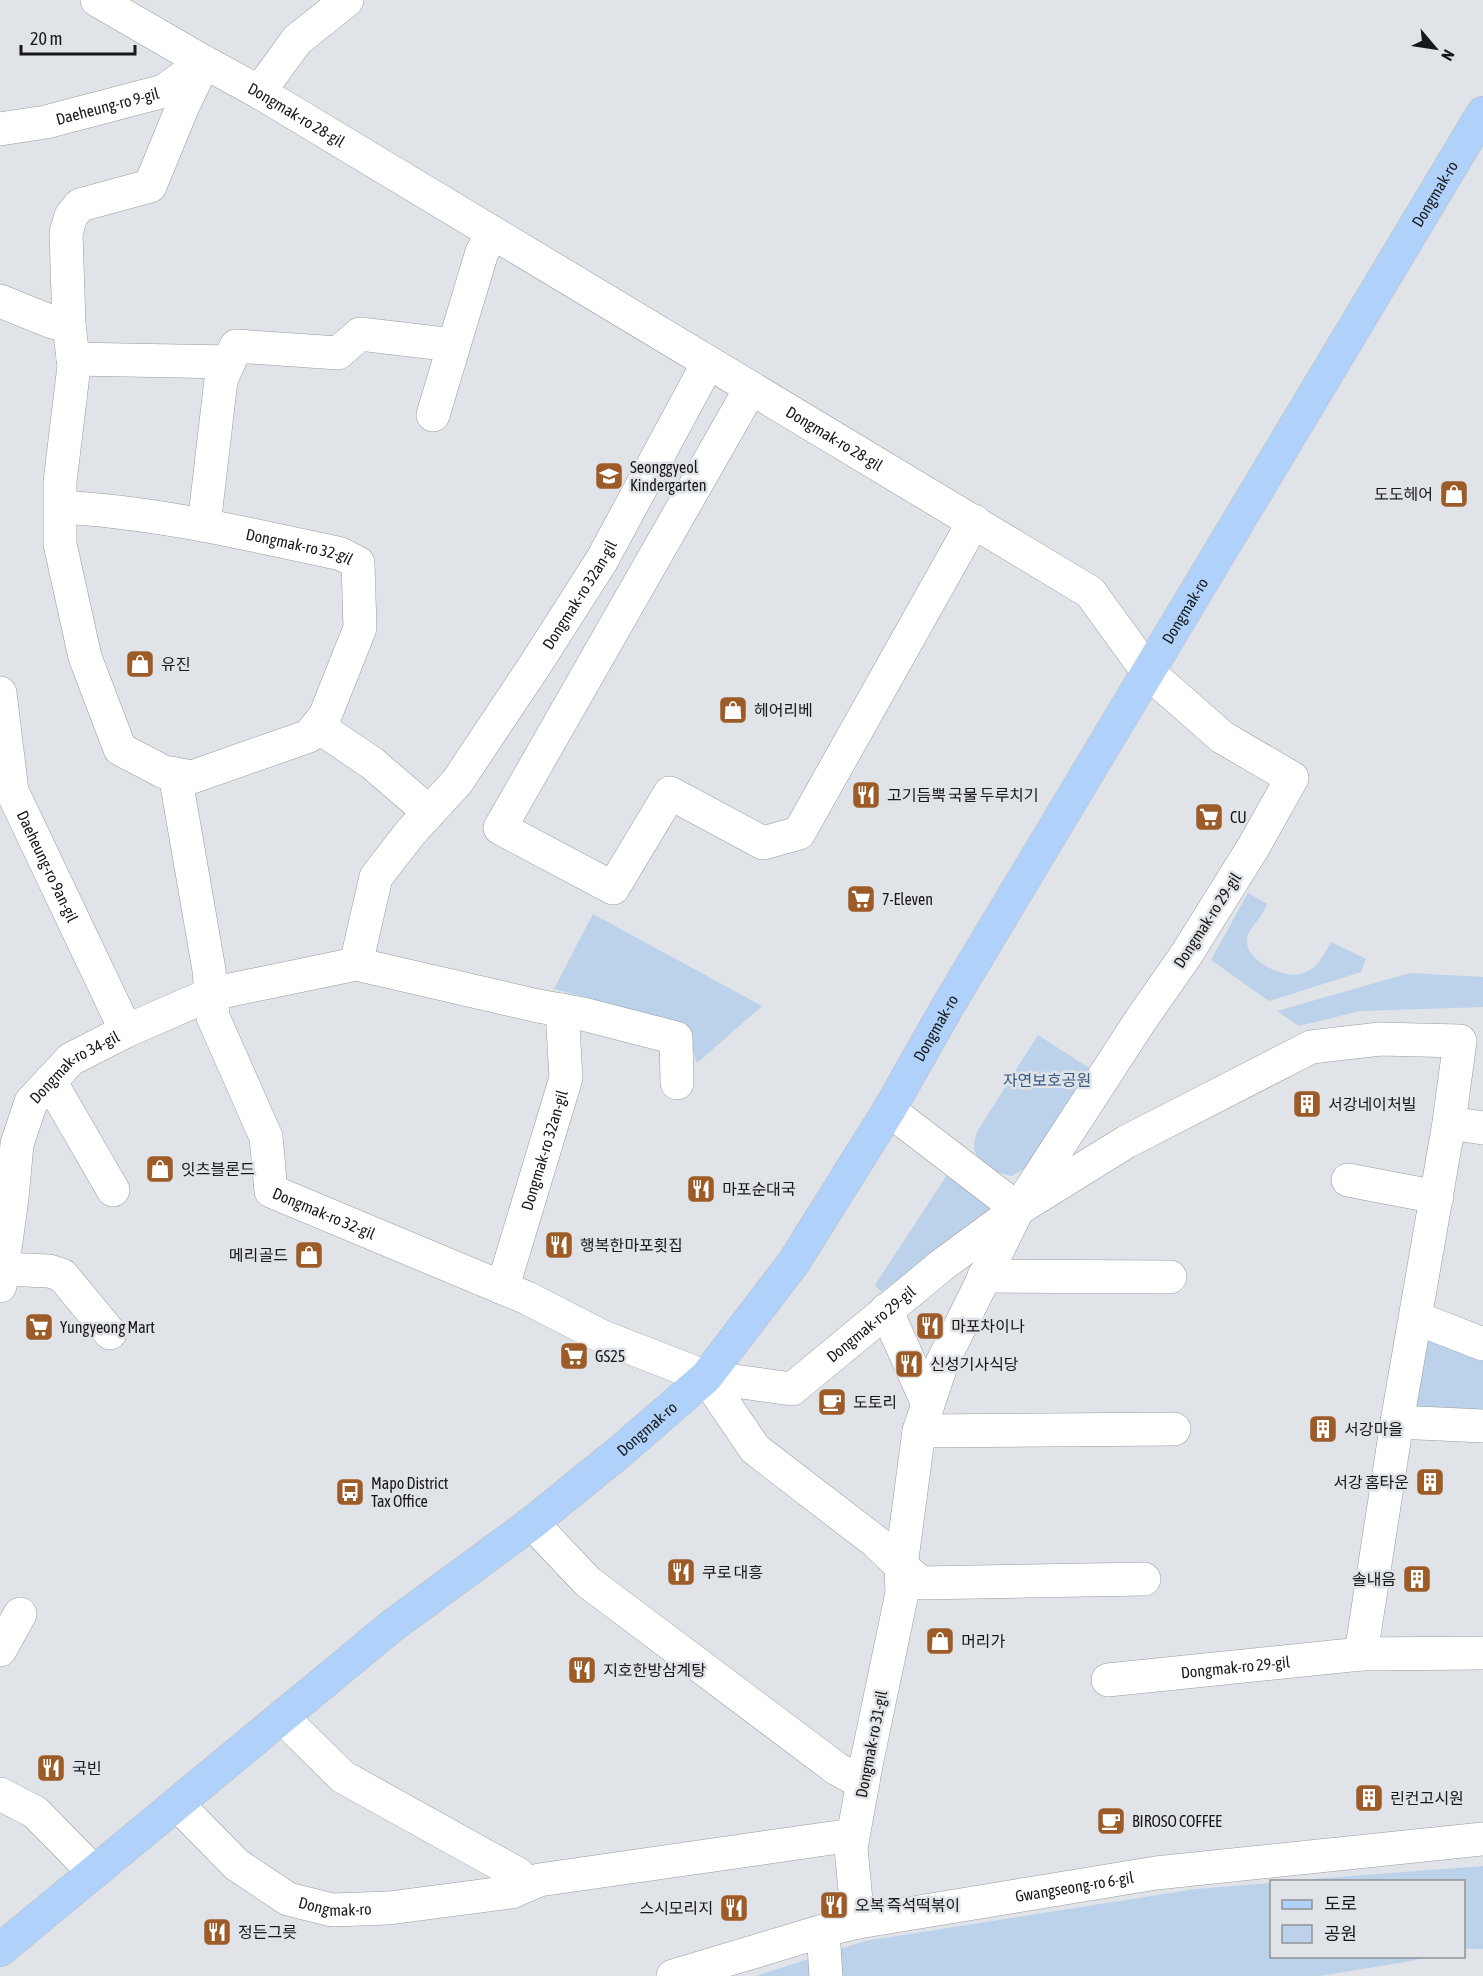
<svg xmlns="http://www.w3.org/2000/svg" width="1483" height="1976" font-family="'Asap Condensed','Noto Sans KR',sans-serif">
	<rect width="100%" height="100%" fill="#e0e3e7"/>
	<g fill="#bcd1ea">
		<path d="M1248 893 1267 904C1263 917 1248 928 1247 940 1245 962 1287 980 1304 973 1318 968 1324 954 1331 942L1366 959 1361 972 1269 1001 1211 960Z"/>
		<path d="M593 914 762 1006 697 1063 685 1024 554 989Z"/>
		<path d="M1410 973 1483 977V1007L1360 1011 1299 1026 1277 1011Z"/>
		<path d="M1038 1035 1092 1070 1030 1165 1012 1176C997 1173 975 1165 974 1146 974 1142 976 1136 977 1132Z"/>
		<path d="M947 1175 990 1207 991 1210 881 1292 875 1285Z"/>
		<path d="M1425 1335 1483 1357V1411L1413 1409Z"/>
		<path d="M1483 1866V1949H1464V1882L1287 1881Z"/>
		<path d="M1271 1883 1272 1956 1425 1957 1412 1961 1319 1976H756L865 1941 1196 1889Z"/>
	</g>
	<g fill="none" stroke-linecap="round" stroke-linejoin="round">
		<g stroke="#989b9f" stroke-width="34">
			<g id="minor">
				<path id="s1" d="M97 0 204 62 259 92 1090 592 1148 672 1222 737 1292 778 1254 846 1186 955 1140 1021 1018 1209 942 1363 919 1431 901 1566 902 1593 866 1765 851 1848 858 1922"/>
				<path d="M259 92 297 40 347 0"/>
				<path id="s2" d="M0 129 46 122 164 91 200 65"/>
				<path d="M0 301 52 322 69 325"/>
				<path d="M73 359 229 362"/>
				<path d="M751 388 500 828 613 888 670 793 763 843 799 833 974 521"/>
				<path d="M433 415 482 252 493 233"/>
				<path id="s3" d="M60 507C155 512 249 534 341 554L358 563 360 628 325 716 309 736 192 777 164 772 120 749 85 657 60 544V482L74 366 69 325 66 233 71 216 80 205 150 186 182 108 204 62"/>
				<path d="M204 525 221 380 236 346 338 353 360 334 453 345"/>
				<path id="s4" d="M0 693 12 791 126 1031"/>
				<path d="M317 726 372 763 429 812"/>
				<path id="s5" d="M175 774 209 970 213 1017 266 1137 271 1191 527 1298 603 1337 706 1377 792 1389 942 1265 1018 1209 1126 1142 1311 1047 1380 1039 1460 1041 1449 1123 1397 1422 1361 1654"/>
				<path id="s6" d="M356 964 376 877 411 832 457 782 535 665 602 560 708 363"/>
				<path d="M50 1081 113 1190"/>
				<path d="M889 1110 1018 1209"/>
				<path d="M1449 1123 1483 1128"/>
				<path d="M1348 1180 1437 1197"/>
				<path d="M2 1269 49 1271 62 1275 110 1333"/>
				<path d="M984 1276 1170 1277"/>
				<path id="s7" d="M0 1286 12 1198 17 1144 31 1102 71 1059 126 1031 211 994 356 964 538 1006 583 1014 676 1038 677 1083"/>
				<path id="s8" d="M500 1287 507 1273 566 1078 562 1010"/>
				<path d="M886 1310 928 1404"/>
				<path d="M1416 1318 1483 1344"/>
				<path d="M706 1377 755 1449 876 1542 901 1566 921 1583 1144 1579"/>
				<path d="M1397 1422 1483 1426"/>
				<path d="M919 1431 1174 1429"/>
				<path d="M532 1523 588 1582 837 1769 863 1783"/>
				<path d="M0 1650 20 1614"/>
				<path id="s9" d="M1108 1680 1361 1654 1483 1653"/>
				<path d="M282 1717 343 1777 518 1874 527 1885"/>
				<path d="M0 1794 35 1812 94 1872"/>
				<path id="s10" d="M177 1804 237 1865 288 1899 332 1910 389 1908 511 1892 539 1880 853 1835"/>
				<path d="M823 1931 826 1976"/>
				<path id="s11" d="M673 1976 833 1928 858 1922 1156 1873 1483 1839"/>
			</g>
		</g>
		<g stroke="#bebebf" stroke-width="34">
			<g id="major">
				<path id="s12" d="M0 1950 392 1626 532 1523 622 1450 706 1377 794 1262 889 1110 949 1004 1483 113"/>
			</g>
		</g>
		<use href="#minor" stroke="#fff" stroke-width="33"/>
		<use href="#major" stroke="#afd1fa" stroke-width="33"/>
	</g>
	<defs>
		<g id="school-square" transform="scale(1.5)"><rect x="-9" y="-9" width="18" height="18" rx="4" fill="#9d5c27" stroke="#e0e3e7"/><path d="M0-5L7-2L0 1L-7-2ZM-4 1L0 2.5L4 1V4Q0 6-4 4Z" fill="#fff"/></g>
		<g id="shop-square" transform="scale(1.5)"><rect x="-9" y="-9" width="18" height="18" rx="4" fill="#9d5c27" stroke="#e0e3e7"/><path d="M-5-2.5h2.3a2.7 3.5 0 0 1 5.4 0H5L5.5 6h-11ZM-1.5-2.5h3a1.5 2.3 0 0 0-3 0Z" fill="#fff"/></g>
		<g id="restaurant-square" transform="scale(1.5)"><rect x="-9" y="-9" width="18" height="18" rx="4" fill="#9d5c27" stroke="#e0e3e7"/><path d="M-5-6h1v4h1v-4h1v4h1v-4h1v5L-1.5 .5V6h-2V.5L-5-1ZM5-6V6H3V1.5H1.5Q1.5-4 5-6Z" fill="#fff"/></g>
		<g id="supermarket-square" transform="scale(1.5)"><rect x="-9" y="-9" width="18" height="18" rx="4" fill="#9d5c27" stroke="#e0e3e7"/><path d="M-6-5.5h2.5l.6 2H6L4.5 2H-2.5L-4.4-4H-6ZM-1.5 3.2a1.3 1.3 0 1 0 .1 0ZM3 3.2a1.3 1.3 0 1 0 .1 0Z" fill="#fff"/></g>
		<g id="building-square" transform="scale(1.5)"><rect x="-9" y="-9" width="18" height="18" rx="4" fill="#9d5c27" stroke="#e0e3e7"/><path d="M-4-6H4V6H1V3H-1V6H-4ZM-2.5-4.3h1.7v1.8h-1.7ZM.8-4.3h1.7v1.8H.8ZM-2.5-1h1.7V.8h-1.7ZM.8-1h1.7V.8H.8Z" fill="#fff"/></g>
		<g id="cafe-square" transform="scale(1.5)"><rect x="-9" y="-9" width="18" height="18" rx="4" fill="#9d5c27" stroke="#e0e3e7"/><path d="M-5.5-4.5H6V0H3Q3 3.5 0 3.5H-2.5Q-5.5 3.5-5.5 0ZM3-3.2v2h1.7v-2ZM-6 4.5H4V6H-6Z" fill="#fff"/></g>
		<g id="bus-square" transform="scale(1.5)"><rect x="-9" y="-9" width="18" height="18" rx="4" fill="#9d5c27" stroke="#e0e3e7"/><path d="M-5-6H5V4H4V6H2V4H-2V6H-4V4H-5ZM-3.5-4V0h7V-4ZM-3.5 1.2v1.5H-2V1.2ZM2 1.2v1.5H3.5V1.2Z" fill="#fff"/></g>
	</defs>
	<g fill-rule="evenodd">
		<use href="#school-square" x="609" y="476"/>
		<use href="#shop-square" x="1454" y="494"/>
		<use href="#shop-square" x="140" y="664"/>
		<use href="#shop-square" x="733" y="710"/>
		<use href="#restaurant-square" x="866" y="795"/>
		<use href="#supermarket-square" x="1209" y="817"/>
		<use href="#supermarket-square" x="861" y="899"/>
		<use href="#building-square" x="1307" y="1104"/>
		<use href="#shop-square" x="160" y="1169"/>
		<use href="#restaurant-square" x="701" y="1189"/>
		<use href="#restaurant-square" x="559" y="1245"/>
		<use href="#shop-square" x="309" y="1255"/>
		<use href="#restaurant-square" x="930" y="1326"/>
		<use href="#supermarket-square" x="39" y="1327"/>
		<use href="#supermarket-square" x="574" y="1356"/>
		<use href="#restaurant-square" x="909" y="1364"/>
		<use href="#cafe-square" x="832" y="1402"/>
		<use href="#building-square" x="1323" y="1429"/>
		<use href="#building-square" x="1430" y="1482"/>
		<use href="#bus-square" x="350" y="1492"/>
		<use href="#restaurant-square" x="681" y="1572"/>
		<use href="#building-square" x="1417" y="1579"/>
		<use href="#shop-square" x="940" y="1641"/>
		<use href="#restaurant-square" x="582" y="1670"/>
		<use href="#restaurant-square" x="51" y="1768"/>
		<use href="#building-square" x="1369" y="1798"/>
		<use href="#cafe-square" x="1111" y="1821"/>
		<use href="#restaurant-square" x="834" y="1905"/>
		<use href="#restaurant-square" x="734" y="1908"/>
		<use href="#restaurant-square" x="217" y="1932"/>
	</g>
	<g text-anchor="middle" stroke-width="5" stroke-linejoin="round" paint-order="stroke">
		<g font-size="16" fill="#171819" stroke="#e0e3e7">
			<text dy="6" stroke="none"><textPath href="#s2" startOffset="110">Daeheung-ro 9-gil</textPath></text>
			<text dy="6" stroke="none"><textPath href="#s1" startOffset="230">Dongmak-ro 28-gil</textPath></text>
			<text dy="6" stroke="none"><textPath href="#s12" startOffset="2300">Dongmak-ro</textPath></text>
			<text dy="6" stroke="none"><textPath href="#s1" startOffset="858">Dongmak-ro 28-gil</textPath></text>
			<text dy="6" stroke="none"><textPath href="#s3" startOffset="243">Dongmak-ro 32-gil</textPath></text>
			<text dy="6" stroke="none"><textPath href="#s6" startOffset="438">Dongmak-ro 32an-gil</textPath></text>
			<text dy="6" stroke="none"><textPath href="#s12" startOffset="1814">Dongmak-ro</textPath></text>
			<text dy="6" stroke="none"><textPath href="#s4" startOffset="182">Daeheung-ro 9an-gil</textPath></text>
			<text transform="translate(1207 920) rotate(-57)" y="6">Dongmak-ro 29-gil</text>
			<text dy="6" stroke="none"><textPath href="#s12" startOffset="1328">Dongmak-ro</textPath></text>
			<text dy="6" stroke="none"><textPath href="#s7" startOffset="244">Dongmak-ro 34-gil</textPath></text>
			<text dy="6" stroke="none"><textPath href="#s8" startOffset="144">Dongmak-ro 32an-gil</textPath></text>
			<text dy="6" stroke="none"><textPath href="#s5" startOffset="489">Dongmak-ro 32-gil</textPath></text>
			<text dy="6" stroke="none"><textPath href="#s5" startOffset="1094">Dongmak-ro 29-gil</textPath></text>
			<text dy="6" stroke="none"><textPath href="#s12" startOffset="831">Dongmak-ro</textPath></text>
			<text dy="6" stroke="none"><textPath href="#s9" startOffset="128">Dongmak-ro 29-gil</textPath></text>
			<text transform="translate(871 1744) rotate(-79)" y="6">Dongmak-ro 31-gil</text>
			<text dy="6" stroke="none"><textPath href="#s11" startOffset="412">Gwangseong-ro 6-gil</textPath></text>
			<text dy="6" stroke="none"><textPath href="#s10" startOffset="195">Dongmak-ro</textPath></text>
		</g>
		<g font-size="16" fill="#171819" stroke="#e0e3e7" text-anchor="start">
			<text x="630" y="473">Seonggyeol<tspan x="630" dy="18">Kindergarten</tspan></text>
			<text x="1433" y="500" text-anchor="end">도도헤어</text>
			<text x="161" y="670">유진</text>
			<text x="754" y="716">헤어리베</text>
			<text x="887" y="801">고기듬뿍 국물 두루치기</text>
			<text x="1230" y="823">CU</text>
			<text x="882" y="905">7-Eleven</text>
			<text x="1328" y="1110">서강네이처빌</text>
			<text x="181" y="1175">잇츠블론드</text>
			<text x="722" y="1195">마포순대국</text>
			<text x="580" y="1251">행복한마포횟집</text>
			<text x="288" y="1261" text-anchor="end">메리골드</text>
			<text x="951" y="1332">마포차이나</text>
			<text x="60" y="1333">Yungyeong Mart</text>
			<text x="595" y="1362">GS25</text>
			<text x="930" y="1370">신성기사식당</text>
			<text x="853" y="1408">도토리</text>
			<text x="1344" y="1435">서강마을</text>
			<text x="1409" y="1488" text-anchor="end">서강 홈타운</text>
			<text x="371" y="1489">Mapo District<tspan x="371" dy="18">Tax Office</tspan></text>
			<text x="702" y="1578">쿠로 대흥</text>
			<text x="1396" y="1585" text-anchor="end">솔내음</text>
			<text x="961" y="1647">머리가</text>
			<text x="603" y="1676">지호한방삼계탕</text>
			<text x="72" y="1774">국빈</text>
			<text x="1390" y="1804">린컨고시원</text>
			<text x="1132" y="1827">BIROSO COFFEE</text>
			<text x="855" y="1911">오복 즉석떡볶이</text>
			<text x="713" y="1914" text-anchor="end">스시모리지</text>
			<text x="238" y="1938">정든그릇</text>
		</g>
		<g font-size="16" fill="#375982" stroke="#e0e3e7">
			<text x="1047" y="1086">자연보호공원</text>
		</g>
	</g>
	<rect x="1270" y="1880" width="195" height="78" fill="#e0e3e7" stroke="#909295" stroke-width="1.5"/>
	<rect x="1282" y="1900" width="30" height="9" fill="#afd1fa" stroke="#909295" stroke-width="1.5"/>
	<text x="1324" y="1910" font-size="18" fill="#171819">도로</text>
	<rect x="1282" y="1925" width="30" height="18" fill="#bcd1ea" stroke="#909295" stroke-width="1.5"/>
	<text x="1324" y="1940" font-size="18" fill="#171819">공원</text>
	<g transform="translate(1435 48) rotate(119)" stroke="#e0e3e7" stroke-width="4.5" paint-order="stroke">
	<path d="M0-4.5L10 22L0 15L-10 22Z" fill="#171819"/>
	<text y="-9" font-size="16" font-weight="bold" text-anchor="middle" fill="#171819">N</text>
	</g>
	<path d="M21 45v9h114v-9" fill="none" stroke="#171819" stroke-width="3"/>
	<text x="30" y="45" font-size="18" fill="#171819" stroke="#e0e3e7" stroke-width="4.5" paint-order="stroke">20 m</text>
</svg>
